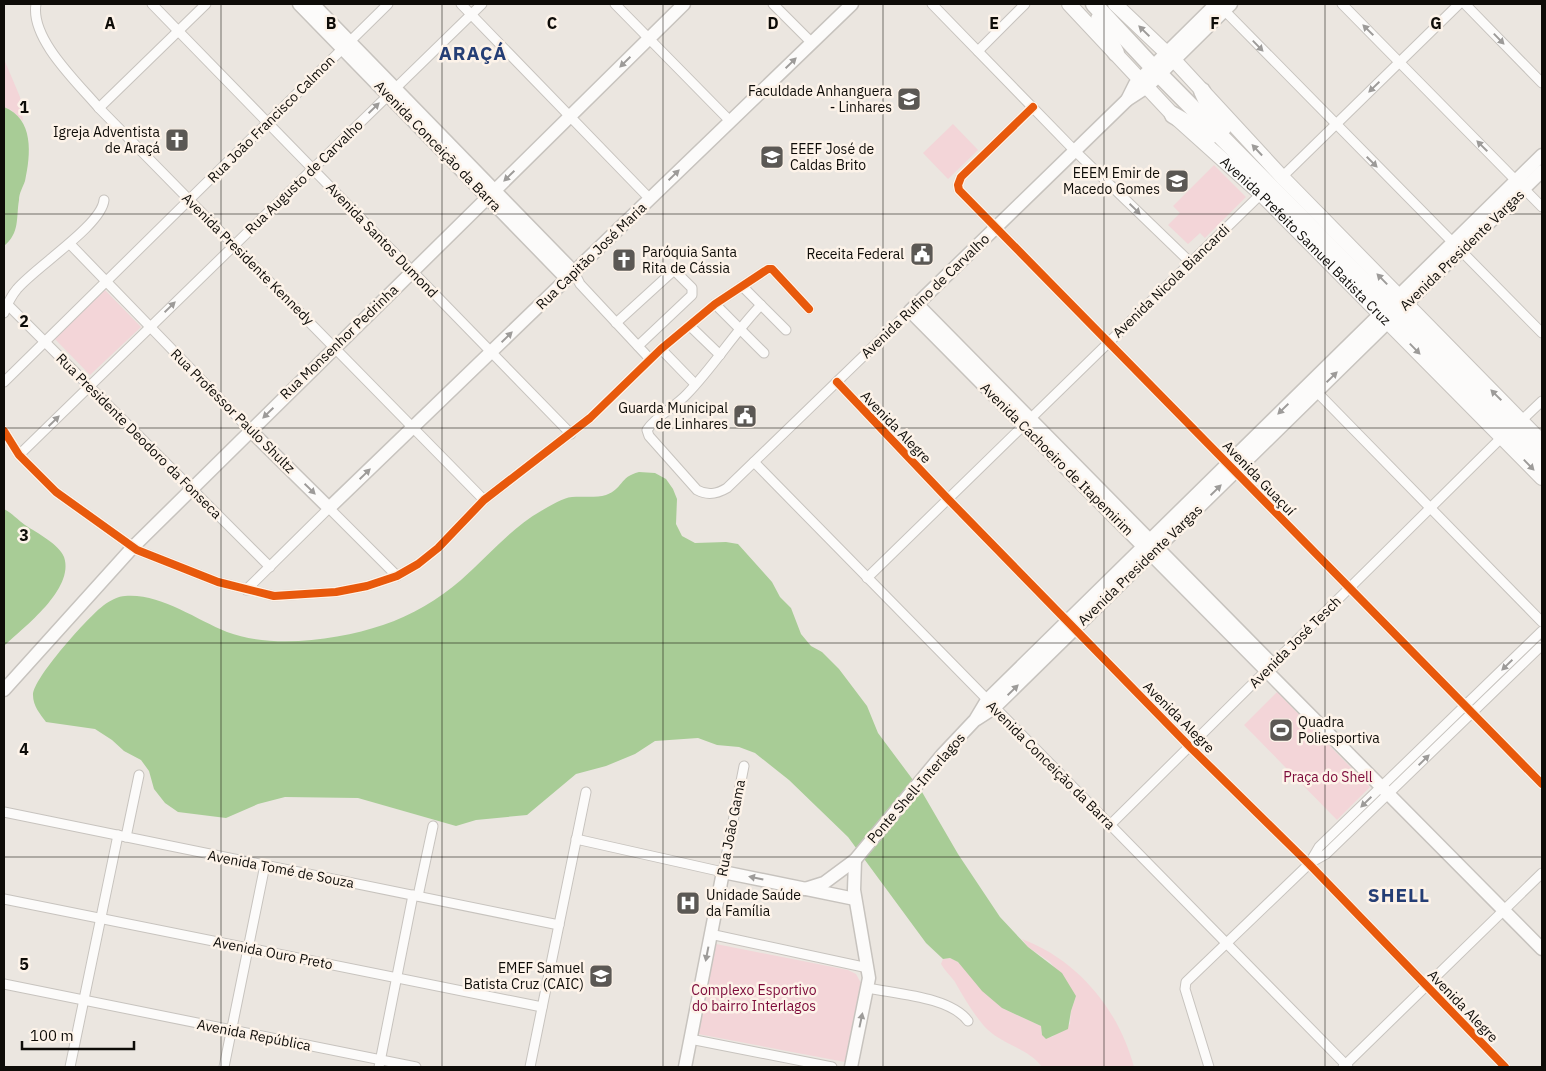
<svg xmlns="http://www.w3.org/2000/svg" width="1546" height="1071" font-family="'IBM Plex Sans',sans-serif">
	<rect width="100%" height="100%" fill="#ebe6e0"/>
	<g fill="#f3d5d8">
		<path d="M4 59 20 97 23 121 11 110 4 107Z"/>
		<path d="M953 124 978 150 948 179 923 153Z"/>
		<path d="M1214 165 1246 197 1205 238 1200 233 1188 244 1168 225 1180 213 1173 206Z"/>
		<path d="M105 290 141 327 90 375 54 338Z"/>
		<path d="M1277 692 1370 787 1337 820 1244 725Z"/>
		<path d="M1022 939C1078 960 1119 1010 1134 1067H1042C1029 1049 1004 1045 988 1030 977 1020 963 996 955 982 951 976 945 971 941 964L943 959 950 958 958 962 1002 1008 1041 1026 1042 1035 1052 1037 1070 1024 1071 1011 1076 996 1050 962 1028 947Z"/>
		<path d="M716 944 848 970 856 974 861 983 845 1062 698 1034Z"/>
	</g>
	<g fill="#a8cc96">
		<path d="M4 107C34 119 31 154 25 181 23 187 19 193 19 200 16 218 20 233 4 246Z"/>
		<path d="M639 472 655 473 666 479 673 489 677 499 676 524 682 536 695 543 726 542 738 544 772 582 780 597 791 608 801 634 811 646 822 652 839 669 867 706 878 733 922 792 958 854 1000 917 1028 947 1062 973 1076 996 1071 1011 1068 1029 1046 1039 1042 1035 1041 1026 1002 1008 982 991 958 962 950 958 943 959 926 943 848 837 789 780 755 753 739 747 717 745 698 738 655 741 635 754 606 766 576 774 527 815 476 820 456 826 358 798 285 797 258 804 226 818 178 812 165 803 154 789 149 771 141 760 124 751 112 740 95 729 46 722C40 714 33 706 33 695 33 678 89 616 104 605 109 601 119 596 125 596 160 593 195 619 227 632 272 649 339 640 383 625 411 616 439 599 461 580 487 557 511 528 541 511 550 506 562 498 572 497 583 496 596 498 606 495 623 489 619 477 639 472Z"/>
		<path d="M4 509C12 513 18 520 25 525 37 533 59 544 64 557 75 589 24 627 4 646Z"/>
	</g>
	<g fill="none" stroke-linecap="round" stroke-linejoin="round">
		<g stroke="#c7c3be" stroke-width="11">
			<g id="street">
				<path d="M36 4C30 39 78 83 99 108L484 500"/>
				<path d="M152 4 571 434"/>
				<path d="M461 4 650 199"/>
				<path d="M615 4 730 121"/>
				<path d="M773 4 812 43"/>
				<path d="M932 4 1075 151 1190 262"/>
				<path d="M1342 4 1542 207"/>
				<path d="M1465 4 1542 83"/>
				<path d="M1221 7 1542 333"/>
				<path d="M978 51 1025 4"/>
				<path d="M1033 107 961 177 958 185 959 190 1542 784"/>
				<path d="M99 108 206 4"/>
				<path d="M1282 177 1459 4"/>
				<path d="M70 244 250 430"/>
				<path d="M574 272 580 284 650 359"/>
				<path d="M742 286 786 330"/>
				<path d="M7 304 270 567"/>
				<path d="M715 304 764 353"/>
				<path d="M761 305C734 333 714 366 687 394 675 407 656 416 647 430L649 436 697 490C708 496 717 494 727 488L910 311"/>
				<path d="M4 313C7 305 11 296 17 289 34 268 102 225 104 200"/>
				<path d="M616 323 672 272H676L692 288V295L638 346"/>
				<path d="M690 326 720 355"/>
				<path d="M661 349 695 384"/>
				<path d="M4 382 388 4"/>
				<path d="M837 382 948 499 1190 747 1309 864 1505 1067"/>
				<path d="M1313 388 1542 622"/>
				<path d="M1521 421 1542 401"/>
				<path d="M4 431 19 455 56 492 137 550 218 582 274 596 336 592 367 586 397 576 418 564 438 548 484 500 590 418 661 349 715 304 768 269H772L809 309"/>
				<path d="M19 455 482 4"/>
				<path d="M754 462 1348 1067"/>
				<path d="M867 578 1261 194"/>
				<path d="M246 590 329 508 397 576"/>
				<path d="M4 812 559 925"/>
				<path d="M1110 825 1502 437"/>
				<path d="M126 837 139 775"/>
				<path d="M576 839 723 872 744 766"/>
				<path d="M1310 863 1326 854 1542 645"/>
				<path d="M418 896 433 826"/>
				<path d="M4 899 542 1007"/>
				<path d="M710 934 868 968"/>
				<path d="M4 984 416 1067"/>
				<path d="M868 988C897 994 950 997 968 1021"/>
				<path d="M690 1039 832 1067"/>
				<path d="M70 1067 118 835"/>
				<path d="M224 1067 265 865"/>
				<path d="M379 1067 413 895"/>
				<path d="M530 1067 586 792"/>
				<path d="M1209 1067 1185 989 1186 982 1309 864 1319 847 1542 631"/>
				<path d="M1343 1067 1542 873"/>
			</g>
		</g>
		<g stroke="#c7c3be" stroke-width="15">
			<g id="secondary">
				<path d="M299 4 567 279"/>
				<path d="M313 4 574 272"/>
				<path d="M1231 4 1147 87 1127 100 910 311 1542 949"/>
				<path d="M1127 100 1135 84 1216 4"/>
				<path d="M917 304 1273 665"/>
				<path d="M250 430 329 508 852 4"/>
				<path d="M4 690 133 547 684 4"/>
				<path d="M977 719 994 708 1542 171"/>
				<path d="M805 889 824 883 855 860 942 755 975 720 987 700 1542 155"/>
				<path d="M685 1067 723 872 855 899"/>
				<path d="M851 1067 869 978 854 890 855 860"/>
			</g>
		</g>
		<g stroke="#c7c3be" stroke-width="16">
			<g id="primary">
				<path id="s1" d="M1069 4 1173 115 1261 194 1542 478"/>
				<path d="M1115 4 1174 60 1282 177 1542 442"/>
			</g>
		</g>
		<g stroke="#c7c3be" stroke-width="19">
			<g id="highway">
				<path d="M1094 4 1160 75 1542 461"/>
				<path d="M1099 19 1116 53"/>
				<path d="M1202 91 1214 117 1223 128"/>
				<path d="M1173 115 1210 136"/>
			</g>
		</g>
		<use href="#street" stroke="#fcfbfa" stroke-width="9"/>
		<use href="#secondary" stroke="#fcfbfa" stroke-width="12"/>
		<use href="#primary" stroke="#fcfbfa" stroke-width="14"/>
		<use href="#highway" stroke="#fcfbfa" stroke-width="16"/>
		<g stroke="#fdf3e9" stroke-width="11">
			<g id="cycleway">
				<path d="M1033 107 961 177 958 185 959 190 1542 784"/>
				<path d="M837 382 948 499 1190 747 1309 864 1505 1067"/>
				<path d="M4 431 19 455 56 492 137 550 218 582 274 596 336 592 367 586 397 576 418 564 438 548 484 500 590 418 661 349 715 304 768 269H772L809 309"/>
			</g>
		</g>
		<use href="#cycleway" stroke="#e8590c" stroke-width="8"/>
	</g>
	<defs><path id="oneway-solid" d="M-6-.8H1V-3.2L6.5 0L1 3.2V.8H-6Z" transform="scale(1.25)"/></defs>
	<g fill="#9d9b99">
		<use href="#oneway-solid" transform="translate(1368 30) rotate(-135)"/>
		<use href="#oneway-solid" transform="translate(1144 31) rotate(-136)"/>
		<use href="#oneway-solid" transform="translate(1499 39) rotate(46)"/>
		<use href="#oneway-solid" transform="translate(1258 46) rotate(46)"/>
		<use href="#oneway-solid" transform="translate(625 62) rotate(136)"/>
		<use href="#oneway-solid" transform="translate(791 63) rotate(-44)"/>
		<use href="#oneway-solid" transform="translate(1374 87) rotate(136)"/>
		<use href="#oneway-solid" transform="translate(374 108) rotate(-44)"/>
		<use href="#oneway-solid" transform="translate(1482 146) rotate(-135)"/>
		<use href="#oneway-solid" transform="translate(1257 150) rotate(-133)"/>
		<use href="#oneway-solid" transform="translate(1372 162) rotate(45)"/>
		<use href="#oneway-solid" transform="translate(674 175) rotate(-44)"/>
		<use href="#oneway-solid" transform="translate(509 176) rotate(136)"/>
		<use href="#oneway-solid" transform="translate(1135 209) rotate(44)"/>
		<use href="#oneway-solid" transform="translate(1382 279) rotate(-134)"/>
		<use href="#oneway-solid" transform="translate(170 307) rotate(-44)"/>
		<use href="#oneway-solid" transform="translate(507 337) rotate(-44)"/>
		<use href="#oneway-solid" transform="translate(1415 349) rotate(46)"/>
		<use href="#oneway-solid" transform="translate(1332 377) rotate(-44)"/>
		<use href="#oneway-solid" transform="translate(1496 395) rotate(-135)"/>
		<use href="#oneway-solid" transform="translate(1283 409) rotate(136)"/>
		<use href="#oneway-solid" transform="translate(268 413) rotate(136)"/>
		<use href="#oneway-solid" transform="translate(54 421) rotate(-44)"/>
		<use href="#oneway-solid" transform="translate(1529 465) rotate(46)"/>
		<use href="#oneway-solid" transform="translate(365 474) rotate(-44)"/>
		<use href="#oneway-solid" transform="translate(310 489) rotate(44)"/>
		<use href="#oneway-solid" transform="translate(1216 490) rotate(-44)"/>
		<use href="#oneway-solid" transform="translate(1507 665) rotate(136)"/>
		<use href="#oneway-solid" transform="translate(1013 690) rotate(-44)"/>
		<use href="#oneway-solid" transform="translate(1424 760) rotate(-44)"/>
		<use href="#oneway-solid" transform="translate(1366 802) rotate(136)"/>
		<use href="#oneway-solid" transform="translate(756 878) rotate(-168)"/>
		<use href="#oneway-solid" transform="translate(707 954) rotate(101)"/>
		<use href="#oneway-solid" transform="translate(861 1020) rotate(-78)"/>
	</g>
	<path fill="none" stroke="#0e0c08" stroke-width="1" stroke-opacity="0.55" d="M221 4V1067M442 4V1067M663 4V1067M883 4V1067M1104 4V1067M1325 4V1067M4 214H1542M4 428H1542M4 643H1542M4 857H1542"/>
	<defs>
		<g id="university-square" transform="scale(1.25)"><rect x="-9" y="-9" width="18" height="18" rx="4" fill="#5b5854" stroke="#fdf3e9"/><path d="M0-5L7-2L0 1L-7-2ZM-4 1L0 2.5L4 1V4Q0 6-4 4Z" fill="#fff"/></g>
		<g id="church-square" transform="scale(1.25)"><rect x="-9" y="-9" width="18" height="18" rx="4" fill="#5b5854" stroke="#fdf3e9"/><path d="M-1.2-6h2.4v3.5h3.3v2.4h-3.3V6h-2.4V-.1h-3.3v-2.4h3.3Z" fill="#fff"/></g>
		<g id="school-square" transform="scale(1.25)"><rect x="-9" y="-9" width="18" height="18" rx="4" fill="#5b5854" stroke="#fdf3e9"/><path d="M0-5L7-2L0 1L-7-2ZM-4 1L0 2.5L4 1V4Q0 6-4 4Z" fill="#fff"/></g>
		<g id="civic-square" transform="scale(1.25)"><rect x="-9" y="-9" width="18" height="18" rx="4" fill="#5b5854" stroke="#fdf3e9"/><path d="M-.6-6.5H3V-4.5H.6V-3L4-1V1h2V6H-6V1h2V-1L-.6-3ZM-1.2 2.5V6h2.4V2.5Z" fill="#fff"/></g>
		<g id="stadium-square" transform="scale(1.25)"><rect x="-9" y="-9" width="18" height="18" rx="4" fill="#5b5854" stroke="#fdf3e9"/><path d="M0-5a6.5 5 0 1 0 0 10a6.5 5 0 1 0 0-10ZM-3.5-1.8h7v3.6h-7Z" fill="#fff"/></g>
		<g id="hospital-square" transform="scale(1.25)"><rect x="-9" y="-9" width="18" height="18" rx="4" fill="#5b5854" stroke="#fdf3e9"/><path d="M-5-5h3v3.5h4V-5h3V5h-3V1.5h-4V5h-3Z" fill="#fff"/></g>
	</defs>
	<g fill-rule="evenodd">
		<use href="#university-square" x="909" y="99"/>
		<use href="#church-square" x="177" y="140"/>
		<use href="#school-square" x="772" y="157"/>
		<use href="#school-square" x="1177" y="181"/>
		<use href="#civic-square" x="922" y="254"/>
		<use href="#church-square" x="624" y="260"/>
		<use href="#civic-square" x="745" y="416"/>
		<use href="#stadium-square" x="1281" y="730"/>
		<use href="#hospital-square" x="688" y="903"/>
		<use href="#school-square" x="601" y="976"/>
	</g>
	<g text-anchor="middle" stroke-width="5" stroke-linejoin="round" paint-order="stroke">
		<g font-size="14" fill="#0e0c08" stroke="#fdf3e9" text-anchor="end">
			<text x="892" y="96">Faculdade Anhanguera<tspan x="892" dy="16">- Linhares</tspan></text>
			<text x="160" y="137">Igreja Adventista<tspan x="160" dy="16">de Araçá</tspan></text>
			<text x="790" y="154" text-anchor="start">EEEF José de<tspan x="790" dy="16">Caldas Brito</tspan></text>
			<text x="1160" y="178">EEEM Emir de<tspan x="1160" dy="16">Macedo Gomes</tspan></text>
			<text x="642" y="257" text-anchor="start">Paróquia Santa<tspan x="642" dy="16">Rita de Cássia</tspan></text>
			<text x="904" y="259">Receita Federal</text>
			<text x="728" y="413">Guarda Municipal<tspan x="728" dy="16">de Linhares</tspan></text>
			<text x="1298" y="727" text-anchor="start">Quadra<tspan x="1298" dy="16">Poliesportiva</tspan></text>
			<text x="706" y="900" text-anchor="start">Unidade Saúde<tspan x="706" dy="16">da Família</tspan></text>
			<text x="584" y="973">EMEF Samuel<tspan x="584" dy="16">Batista Cruz (CAIC)</tspan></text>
		</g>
		<g font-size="14" fill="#0e0c08" stroke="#fdf3e9">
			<text transform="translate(271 119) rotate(-45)" y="5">Rua João Francisco Calmon</text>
			<text transform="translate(438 146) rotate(46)" y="5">Avenida Conceição da Barra</text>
			<text transform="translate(304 177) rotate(-44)" y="5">Rua Augusto de Carvalho</text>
			<text transform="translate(382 240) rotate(46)" y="5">Avenida Santos Dumond</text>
			<text dy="5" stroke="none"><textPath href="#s1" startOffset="335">Avenida Prefeito Samuel Batista Cruz</textPath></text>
			<text transform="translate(1462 250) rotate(-44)" y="5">Avenida Presidente Vargas</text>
			<text transform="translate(591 256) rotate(-44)" y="5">Rua Capitão José Maria</text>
			<text transform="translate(248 259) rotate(45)" y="5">Avenida Presidente Kennedy</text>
			<text transform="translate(1171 281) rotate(-44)" y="5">Avenida Nicola Biancardi</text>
			<text transform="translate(925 296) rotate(-44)" y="5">Avenida Rufino de Carvalho</text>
			<text transform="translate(339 342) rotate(-44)" y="5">Rua Monsenhor Pedrinha</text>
			<text transform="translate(233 411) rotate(45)" y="5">Rua Professor Paulo Shultz</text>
			<text transform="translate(896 427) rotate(46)" y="5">Avenida Alegre</text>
			<text transform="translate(139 436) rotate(45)" y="5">Rua Presidente Deodoro da Fonseca</text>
			<text transform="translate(1057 459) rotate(45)" y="5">Avenida Cachoeiro de Itapemirim</text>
			<text transform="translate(1259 478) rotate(46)" y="5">Avenida Guaçuí</text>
			<text transform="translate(1140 565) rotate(-44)" y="5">Avenida Presidente Vargas</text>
			<text transform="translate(1295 642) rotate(-45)" y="5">Avenida José Tesch</text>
			<text transform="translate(1179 717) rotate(45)" y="5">Avenida Alegre</text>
			<text transform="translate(1051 765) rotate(45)" y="5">Avenida Conceição da Barra</text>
			<text transform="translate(916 788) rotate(-49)" y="5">Ponte Shell-Interlagos</text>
			<text transform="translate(731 828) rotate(-79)" y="5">Rua João Gama</text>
			<text transform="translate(281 869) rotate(11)" y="5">Avenida Tomé de Souza</text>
			<text transform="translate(273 953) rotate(11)" y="5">Avenida Ouro Preto</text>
			<text transform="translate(1463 1006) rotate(46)" y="5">Avenida Alegre</text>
			<text transform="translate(254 1035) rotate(11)" y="5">Avenida República</text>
		</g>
		<g font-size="14" fill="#7d0a3a" stroke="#fdf3e9">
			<text x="1328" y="782">Praça do Shell</text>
			<text x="754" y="995">Complexo Esportivo<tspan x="754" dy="16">do bairro Interlagos</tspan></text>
		</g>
		<g font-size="19" font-weight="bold" letter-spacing="1" fill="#253e75" stroke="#fdf3e9">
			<text x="473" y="60">ARAÇÁ</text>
			<text x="1399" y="902">SHELL</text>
		</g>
	</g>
	<g font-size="16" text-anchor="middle" font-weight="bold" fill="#0e0c08" stroke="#fdf3e9" stroke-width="5" stroke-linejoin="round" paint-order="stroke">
		<text x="110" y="29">A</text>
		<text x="331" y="29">B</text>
		<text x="552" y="29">C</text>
		<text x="773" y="29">D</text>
		<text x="994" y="29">E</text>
		<text x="1215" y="29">F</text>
		<text x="1436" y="29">G</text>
		<text x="24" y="113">1</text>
		<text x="24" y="327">2</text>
		<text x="24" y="541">3</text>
		<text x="24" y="755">4</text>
		<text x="24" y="970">5</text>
	</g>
	<rect width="1546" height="1071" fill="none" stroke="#0e0c08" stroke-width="10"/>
	<path d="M22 1041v8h112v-8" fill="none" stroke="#0e0c08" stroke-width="2.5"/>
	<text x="30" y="1041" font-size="15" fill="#0e0c08" stroke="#fdf3e9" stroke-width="4" paint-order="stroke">100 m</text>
</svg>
